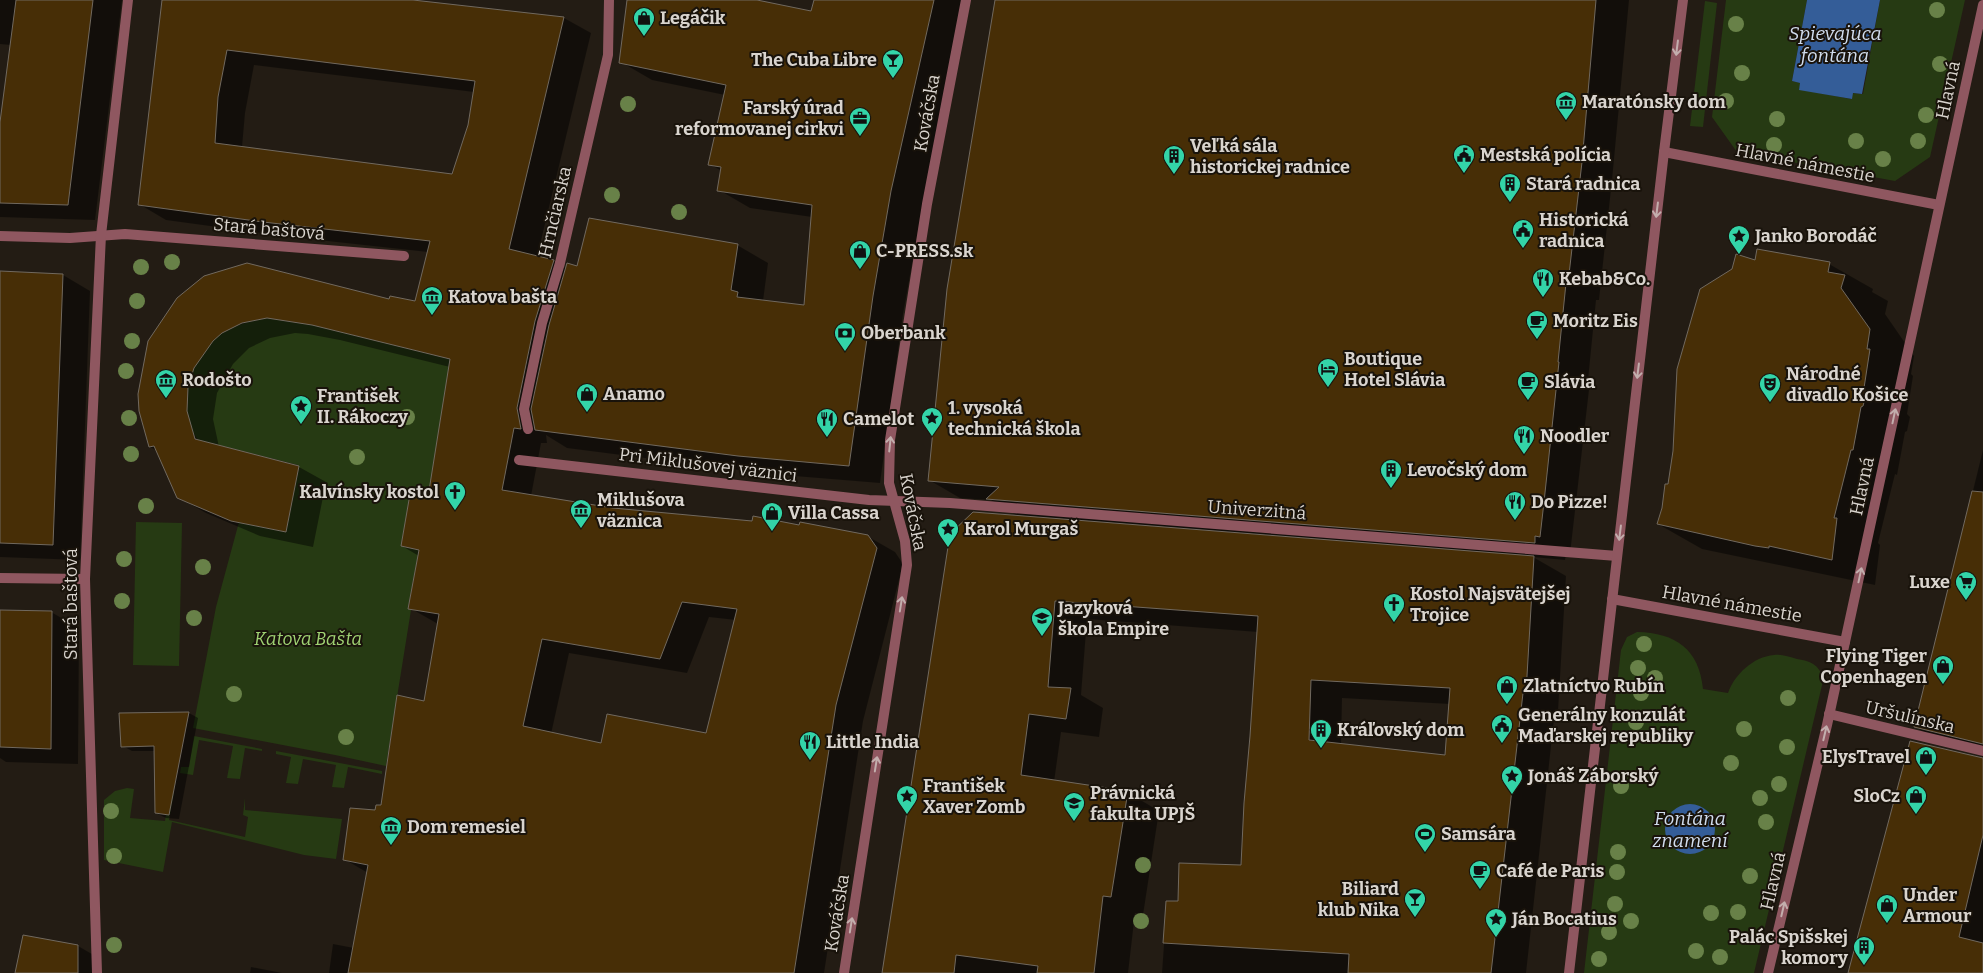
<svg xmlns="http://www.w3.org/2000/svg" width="1983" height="973" font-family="Bitter,serif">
	<rect width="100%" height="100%" fill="#231c14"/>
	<g fill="#263a13">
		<path d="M1726 0H1807L1792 81 1801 83 1799 89 1851 99 1852 93 1863 94 1880 0H1965L1930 157 1895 181 1737 152 1712 117Z"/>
		<path d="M1705 1 1717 3 1703 127 1690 126Z"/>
		<path d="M267 318 312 325 453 360 428 497 410 495 407 510 425 513 422 533 404 530 401 546 419 550 408 608 411 610 386 766 335 755 193 728 216 607 239 522 286 532 299 467 298 465 198 440C174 407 190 353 224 332 238 324 252 321 267 318Z"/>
		<path d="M136 522 182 523 179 666 133 665Z"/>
		<path d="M1637 632C1676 633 1699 649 1703 689L1728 693C1735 674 1753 657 1774 655 1781 654 1789 657 1797 659 1812 661 1821 666 1823 681L1754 973H1584L1621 650 1627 637Z"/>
		<path d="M194 736 262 749V751L245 748 240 779 227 778 233 746 199 740 193 775 180 773 181 767H189Z"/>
		<path d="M276 751 382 771V774L348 767 344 788 332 787 336 765 303 759 298 784 286 783 291 757 276 754Z"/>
		<path d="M127 788 134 789 130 818 165 821 169 793H174L169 820 245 837 248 817 243 815 245 798V810L342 819 336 859 304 855 172 822 163 872 104 860V800L115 791Z"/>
	</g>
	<g fill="#345d98">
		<path d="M1807 0H1880L1862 94 1853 93 1852 99 1799 90 1800 83 1792 81Z"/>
		<circle cx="1690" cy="829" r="25"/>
	</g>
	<g fill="#0007" fill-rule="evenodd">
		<path d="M0 0H122L95 220 0 217V127L11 45 0 44Z"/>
		<path d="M163 0H405L564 18 591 33 537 257 553 261 567 269 737 245 768 263 763 301 805 306 812 217 750 208 719 190 722 171 709 164 725 95 652 80 621 62 629 0H751L812 13 815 0H970L922 209 903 314 880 483 770 474 567 448 546 435 547 443H541L531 496 613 509 867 536 895 552 903 564 863 721 824 973H329L333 944 354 948 368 873 344 859 376 812 382 806 425 702 438 624 410 608 419 556 402 546 429 499 450 367 340 340 308 334 295 333 270 338 249 348 233 364 217 393 213 419 219 447 299 467 326 482 313 547 260 536 206 513 178 497 158 451 150 447 178 299 389 301 416 303 428 252 291 237 166 220 139 204ZM254 65 474 92 469 126 453 175 242 147 245 113ZM709 617 736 620 707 735 602 745 551 734 569 653 687 673Z"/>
		<path d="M996 0H1629L1612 180 1599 300H1596L1588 380 1590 381 1570 554 1566 553 1565 560 1533 557 1566 576 1558 711 1555 710 1526 973H1162L1167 902H1179L1242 866 1258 632 1087 619 1081 695 1103 708 1099 737 1061 732 1054 782 1127 792 1159 811 1143 915 1135 913 1128 973H884L1019 517 991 500 960 498 929 480ZM1342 698 1450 704 1446 756 1341 745Z"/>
		<path d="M1756 261 1829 264 1873 289 1872 292 1888 301 1885 314 1914 356 1911 374 1913 376 1907 414 1910 417 1907 431 1905 432 1897 475 1895 474 1878 543 1880 545 1875 585 1702 549 1658 524 1669 485Z"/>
		<path d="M0 272 63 275 90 291 80 560 0 557Z"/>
		<path d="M1983 450V754L1949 746 1915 727Z"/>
		<path d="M0 611 51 612 79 628 78 764 6 762 0 758Z"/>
		<path d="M189 713 198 718 179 819 166 818 156 813 155 751H132L123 746 121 715Z"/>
		<path d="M1983 759V973H1848Z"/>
		<path d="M78 946 97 957V973H16Z"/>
		<path d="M251 967 282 973H250Z"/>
	</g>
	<g fill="#472e06" stroke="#71695f" fill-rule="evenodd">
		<path d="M16 0H93L68 205 0 203V122Z"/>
		<path d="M162 0H413L564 17 509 249 554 260 535 321 517 408 521 429 514 428 502 490 613 508 752 521 753 516 799 525 800 522 868 535 877 548 836 705 794 973H348L368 865 343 860 350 808 375 810 376 805H381L397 695 424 701 439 614 408 609 419 550 401 546 410 494 428 497 450 359 312 325 267 318 242 323 222 333 213 341 194 368 188 387 187 411 195 439 299 466 286 532 231 521 177 498 154 446 149 447 139 411 138 394 148 341 177 298 204 276 247 263 389 299 390 296 415 301 430 241 263 222 138 205ZM227 50 475 81 468 125 452 174 215 143 218 97ZM682 602 737 609 706 733 607 714 601 743 523 726 542 639 660 659Z"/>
		<path d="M627 0H757L811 11 814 0H934L891 191 873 296 849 466 738 456 535 430 531 409 549 325 567 263 577 266 589 218 738 244 731 290 738 292 737 297 804 305 812 205 717 191 721 167 708 165 726 85 619 63Z"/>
		<path d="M995 0H1596L1582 162 1568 283H1566L1558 362H1559L1544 502 1540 537 1535 536V543L986 499 999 487 928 481 947 289Z"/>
		<path d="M1757 249 1830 262 1828 272 1845 275 1841 288 1870 329 1867 349H1870L1864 388 1867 391 1863 406 1861 407 1853 450H1851L1834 518H1837L1832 560 1769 546V548L1755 546 1657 524 1662 508 1665 484H1668L1673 451 1677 369 1700 289 1732 269 1736 254 1755 260Z"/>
		<path d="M0 271 63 274 53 545 0 543Z"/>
		<path d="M1972 491 1983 492V744L1914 727Z"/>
		<path d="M973 512 1534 556 1526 693H1523L1491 973H1348L1349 954 1163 943 1166 901H1178L1179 863 1241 865 1244 803 1250 736 1258 616 1055 601 1048 687 1071 688 1066 719 1029 714 1021 775 1128 791 1111 897 1103 896 1094 973H1037L1038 966 956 955 954 973H882L950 534ZM1311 680 1450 688 1445 755 1309 740Z"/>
		<path d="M0 610 52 611 51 749 0 747Z"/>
		<path d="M189 712 169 815 155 813 154 746 121 747 119 713Z"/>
		<path d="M1910 741 1983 758V835L1959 937 1983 943V973H1848Z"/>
		<path d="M23 935 78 945V973H15Z"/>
	</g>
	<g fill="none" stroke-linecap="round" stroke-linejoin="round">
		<g stroke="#8f5760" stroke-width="10">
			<path d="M1664 152 1939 205"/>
			<path d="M519 460 869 500 950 503 1617 556"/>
			<path d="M1612 599 1845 642"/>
			<path d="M1829 714 1983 751"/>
			<path d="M1569 973 1664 152 1683 0"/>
			<path d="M1768 973 1827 725 1983 5"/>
		</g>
		<g stroke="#8f5760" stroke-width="10">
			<path d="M0 236 70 238 125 234 404 256"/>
			<path d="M528 429 524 409 542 323 560 263 608 55 609 0"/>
			<path d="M0 578 85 579"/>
			<path d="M97 973 85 579 101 235 128 0"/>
			<path d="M844 973 907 565 905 541 889 483 890 440 927 204 966 0"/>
		</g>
	</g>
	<g fill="#688148">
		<circle cx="1937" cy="10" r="8"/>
		<circle cx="1736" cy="24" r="8"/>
		<circle cx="1940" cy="64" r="8"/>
		<circle cx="1742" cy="73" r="8"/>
		<circle cx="1726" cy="101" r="8"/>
		<circle cx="628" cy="104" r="8"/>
		<circle cx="1926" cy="115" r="8"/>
		<circle cx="1777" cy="119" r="8"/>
		<circle cx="1856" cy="141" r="8"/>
		<circle cx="1918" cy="141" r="8"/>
		<circle cx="1774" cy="145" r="8"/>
		<circle cx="1883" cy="159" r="8"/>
		<circle cx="612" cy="195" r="8"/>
		<circle cx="679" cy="212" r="8"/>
		<circle cx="172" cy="262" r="8"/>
		<circle cx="141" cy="267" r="8"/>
		<circle cx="137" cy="301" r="8"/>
		<circle cx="132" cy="341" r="8"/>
		<circle cx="126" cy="371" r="8"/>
		<circle cx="407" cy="417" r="8"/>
		<circle cx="129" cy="418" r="8"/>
		<circle cx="131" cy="454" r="8"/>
		<circle cx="357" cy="457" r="8"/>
		<circle cx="146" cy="506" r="8"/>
		<circle cx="124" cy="559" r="8"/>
		<circle cx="203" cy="567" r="8"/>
		<circle cx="122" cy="601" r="8"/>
		<circle cx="194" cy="618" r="8"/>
		<circle cx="1644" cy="644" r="8"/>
		<circle cx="1638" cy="668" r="8"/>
		<circle cx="1655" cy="678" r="8"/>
		<circle cx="1641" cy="693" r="8"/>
		<circle cx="234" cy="694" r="8"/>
		<circle cx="1788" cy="698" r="8"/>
		<circle cx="1636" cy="722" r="8"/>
		<circle cx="1744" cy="729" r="8"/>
		<circle cx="346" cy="737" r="8"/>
		<circle cx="1787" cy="747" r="8"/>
		<circle cx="1731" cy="763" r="8"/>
		<circle cx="1779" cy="784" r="8"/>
		<circle cx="1621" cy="786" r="8"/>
		<circle cx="1760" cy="798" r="8"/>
		<circle cx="111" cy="811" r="8"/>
		<circle cx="1766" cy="822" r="8"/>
		<circle cx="1618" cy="852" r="8"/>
		<circle cx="114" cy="856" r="8"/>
		<circle cx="1143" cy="865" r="8"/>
		<circle cx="1617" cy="872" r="8"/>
		<circle cx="1750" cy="876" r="8"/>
		<circle cx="1615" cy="904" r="8"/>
		<circle cx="1738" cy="912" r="8"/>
		<circle cx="1711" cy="913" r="8"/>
		<circle cx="1141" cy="921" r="8"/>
		<circle cx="1631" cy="921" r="8"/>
		<circle cx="1609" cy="932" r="8"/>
		<circle cx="114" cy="945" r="8"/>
		<circle cx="1696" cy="951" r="8"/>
		<circle cx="1720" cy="957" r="8"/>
		<circle cx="1599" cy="959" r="8"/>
	</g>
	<defs><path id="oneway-shaft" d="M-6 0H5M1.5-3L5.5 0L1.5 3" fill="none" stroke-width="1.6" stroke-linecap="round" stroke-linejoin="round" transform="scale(1.25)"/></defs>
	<g stroke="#c3aead">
		<use href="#oneway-shaft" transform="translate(1677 48) rotate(97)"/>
		<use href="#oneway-shaft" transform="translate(1657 210) rotate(97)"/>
		<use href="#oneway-shaft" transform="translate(1638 371) rotate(97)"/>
		<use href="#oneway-shaft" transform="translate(1894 416) rotate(-78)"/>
		<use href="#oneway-shaft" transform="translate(890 444) rotate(-84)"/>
		<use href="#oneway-shaft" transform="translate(1620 533) rotate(97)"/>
		<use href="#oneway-shaft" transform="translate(1860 575) rotate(-78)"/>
		<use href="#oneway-shaft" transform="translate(901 604) rotate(-81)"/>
		<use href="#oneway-shaft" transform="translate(1825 733) rotate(-77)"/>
		<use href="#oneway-shaft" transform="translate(876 764) rotate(-81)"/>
		<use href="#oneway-shaft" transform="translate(1783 909) rotate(-77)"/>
		<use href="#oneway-shaft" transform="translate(851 925) rotate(-81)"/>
	</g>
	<defs>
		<g id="shop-pin" transform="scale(1.125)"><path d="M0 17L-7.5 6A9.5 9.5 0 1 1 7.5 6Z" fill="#33d4a8" stroke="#19130b"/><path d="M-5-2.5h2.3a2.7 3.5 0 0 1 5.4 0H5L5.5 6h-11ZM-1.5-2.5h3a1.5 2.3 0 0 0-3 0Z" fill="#111"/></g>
		<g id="bar-pin" transform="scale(1.125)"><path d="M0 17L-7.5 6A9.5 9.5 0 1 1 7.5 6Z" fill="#33d4a8" stroke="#19130b"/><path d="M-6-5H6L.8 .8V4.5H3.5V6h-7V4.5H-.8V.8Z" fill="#111"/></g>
		<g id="museum-pin" transform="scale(1.125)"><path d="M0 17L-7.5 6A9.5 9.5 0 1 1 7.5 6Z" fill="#33d4a8" stroke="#19130b"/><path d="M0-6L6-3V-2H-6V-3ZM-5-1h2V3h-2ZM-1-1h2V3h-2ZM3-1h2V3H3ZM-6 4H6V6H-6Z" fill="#111"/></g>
		<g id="office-pin" transform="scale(1.125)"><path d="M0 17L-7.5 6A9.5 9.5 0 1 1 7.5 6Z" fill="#33d4a8" stroke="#19130b"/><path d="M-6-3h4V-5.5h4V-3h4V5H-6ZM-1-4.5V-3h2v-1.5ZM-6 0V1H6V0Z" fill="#111"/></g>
		<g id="civic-pin" transform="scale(1.125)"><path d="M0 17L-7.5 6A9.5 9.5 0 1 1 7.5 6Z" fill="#33d4a8" stroke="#19130b"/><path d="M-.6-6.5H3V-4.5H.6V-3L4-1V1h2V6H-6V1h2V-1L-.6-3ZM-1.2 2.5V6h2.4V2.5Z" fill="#111"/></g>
		<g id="building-pin" transform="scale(1.125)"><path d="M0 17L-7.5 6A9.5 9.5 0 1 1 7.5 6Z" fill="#33d4a8" stroke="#19130b"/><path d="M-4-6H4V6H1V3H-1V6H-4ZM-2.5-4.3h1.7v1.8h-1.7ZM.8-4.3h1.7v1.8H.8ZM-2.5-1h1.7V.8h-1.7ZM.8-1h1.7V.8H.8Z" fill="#111"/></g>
		<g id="sight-pin" transform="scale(1.125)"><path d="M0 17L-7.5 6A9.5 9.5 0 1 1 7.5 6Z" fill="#33d4a8" stroke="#19130b"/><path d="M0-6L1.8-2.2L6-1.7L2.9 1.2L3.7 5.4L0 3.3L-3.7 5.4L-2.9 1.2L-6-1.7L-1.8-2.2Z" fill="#111"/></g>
		<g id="restaurant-pin" transform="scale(1.125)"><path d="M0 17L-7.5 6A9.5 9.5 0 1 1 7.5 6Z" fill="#33d4a8" stroke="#19130b"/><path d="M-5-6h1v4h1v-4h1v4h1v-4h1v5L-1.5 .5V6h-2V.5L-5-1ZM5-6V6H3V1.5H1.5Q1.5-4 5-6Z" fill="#111"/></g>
		<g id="cafe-pin" transform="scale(1.125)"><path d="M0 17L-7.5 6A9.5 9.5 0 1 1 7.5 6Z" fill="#33d4a8" stroke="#19130b"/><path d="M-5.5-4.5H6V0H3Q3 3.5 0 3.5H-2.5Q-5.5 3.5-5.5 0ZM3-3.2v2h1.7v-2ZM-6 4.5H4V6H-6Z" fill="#111"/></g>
		<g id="bank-pin" transform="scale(1.125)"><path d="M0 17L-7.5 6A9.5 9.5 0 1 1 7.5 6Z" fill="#33d4a8" stroke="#19130b"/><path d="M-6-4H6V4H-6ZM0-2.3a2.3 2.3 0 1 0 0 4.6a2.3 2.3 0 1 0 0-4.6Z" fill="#111"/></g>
		<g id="hotel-pin" transform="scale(1.125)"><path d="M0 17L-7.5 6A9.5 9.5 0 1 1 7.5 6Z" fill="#33d4a8" stroke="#19130b"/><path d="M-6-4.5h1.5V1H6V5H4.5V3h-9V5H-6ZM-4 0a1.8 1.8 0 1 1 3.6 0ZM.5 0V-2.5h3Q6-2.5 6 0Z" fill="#111"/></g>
		<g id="theatre-pin" transform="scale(1.125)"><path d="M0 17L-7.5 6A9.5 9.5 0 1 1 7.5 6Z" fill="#33d4a8" stroke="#19130b"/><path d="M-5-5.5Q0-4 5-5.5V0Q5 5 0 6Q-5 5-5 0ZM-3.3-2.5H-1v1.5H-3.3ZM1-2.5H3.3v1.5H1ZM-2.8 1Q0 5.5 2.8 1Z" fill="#111"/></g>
		<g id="church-pin" transform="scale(1.125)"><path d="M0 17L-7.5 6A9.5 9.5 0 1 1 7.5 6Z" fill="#33d4a8" stroke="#19130b"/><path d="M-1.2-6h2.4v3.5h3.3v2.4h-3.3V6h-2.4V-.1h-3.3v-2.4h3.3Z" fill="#111"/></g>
		<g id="supermarket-pin" transform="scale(1.125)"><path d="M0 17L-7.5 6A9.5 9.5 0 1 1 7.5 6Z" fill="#33d4a8" stroke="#19130b"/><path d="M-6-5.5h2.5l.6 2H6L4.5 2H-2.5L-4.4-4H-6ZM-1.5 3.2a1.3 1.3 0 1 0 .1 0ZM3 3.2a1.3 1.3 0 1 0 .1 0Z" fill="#111"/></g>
		<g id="school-pin" transform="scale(1.125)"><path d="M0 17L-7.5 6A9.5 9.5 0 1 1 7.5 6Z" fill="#33d4a8" stroke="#19130b"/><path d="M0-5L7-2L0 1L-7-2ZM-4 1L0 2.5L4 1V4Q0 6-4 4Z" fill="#111"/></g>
		<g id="university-pin" transform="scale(1.125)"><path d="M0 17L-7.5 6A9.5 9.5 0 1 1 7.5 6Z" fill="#33d4a8" stroke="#19130b"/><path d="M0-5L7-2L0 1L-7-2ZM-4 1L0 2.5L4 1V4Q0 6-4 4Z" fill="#111"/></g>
		<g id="stadium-pin" transform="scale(1.125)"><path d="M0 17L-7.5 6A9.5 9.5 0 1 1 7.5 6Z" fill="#33d4a8" stroke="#19130b"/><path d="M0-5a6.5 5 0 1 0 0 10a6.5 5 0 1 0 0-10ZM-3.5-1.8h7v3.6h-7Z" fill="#111"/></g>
	</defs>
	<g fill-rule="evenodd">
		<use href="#shop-pin" x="644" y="18"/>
		<use href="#bar-pin" x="893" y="60"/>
		<use href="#museum-pin" x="1566" y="102"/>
		<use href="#office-pin" x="860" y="118"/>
		<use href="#civic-pin" x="1464" y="155"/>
		<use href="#building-pin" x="1174" y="156"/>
		<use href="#building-pin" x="1510" y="184"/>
		<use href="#civic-pin" x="1523" y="230"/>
		<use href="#sight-pin" x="1739" y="236"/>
		<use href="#shop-pin" x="860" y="251"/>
		<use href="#restaurant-pin" x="1543" y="279"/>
		<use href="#museum-pin" x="432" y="297"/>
		<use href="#cafe-pin" x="1537" y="321"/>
		<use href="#bank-pin" x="845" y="333"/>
		<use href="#hotel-pin" x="1328" y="369"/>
		<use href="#museum-pin" x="166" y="380"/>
		<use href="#cafe-pin" x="1528" y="382"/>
		<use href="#theatre-pin" x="1770" y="384"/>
		<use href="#shop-pin" x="587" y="394"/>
		<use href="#sight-pin" x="301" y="406"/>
		<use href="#sight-pin" x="932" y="418"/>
		<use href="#restaurant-pin" x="827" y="419"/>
		<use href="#restaurant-pin" x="1524" y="436"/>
		<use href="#building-pin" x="1391" y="470"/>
		<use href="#church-pin" x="455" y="492"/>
		<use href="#restaurant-pin" x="1515" y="502"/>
		<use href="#museum-pin" x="581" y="510"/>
		<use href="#shop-pin" x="772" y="513"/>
		<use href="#sight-pin" x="948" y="529"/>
		<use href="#supermarket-pin" x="1966" y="582"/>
		<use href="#church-pin" x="1394" y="604"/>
		<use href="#school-pin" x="1042" y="618"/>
		<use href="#shop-pin" x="1943" y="666"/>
		<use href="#shop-pin" x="1507" y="686"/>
		<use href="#civic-pin" x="1502" y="725"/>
		<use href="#building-pin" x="1321" y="730"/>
		<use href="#restaurant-pin" x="810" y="742"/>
		<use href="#shop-pin" x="1926" y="757"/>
		<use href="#sight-pin" x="1512" y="776"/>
		<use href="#sight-pin" x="907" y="796"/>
		<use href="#shop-pin" x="1916" y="796"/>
		<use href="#university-pin" x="1074" y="803"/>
		<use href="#museum-pin" x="391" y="827"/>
		<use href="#stadium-pin" x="1425" y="834"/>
		<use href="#cafe-pin" x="1480" y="871"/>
		<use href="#bar-pin" x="1415" y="899"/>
		<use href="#shop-pin" x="1887" y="905"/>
		<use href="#sight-pin" x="1496" y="919"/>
		<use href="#building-pin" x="1864" y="947"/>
	</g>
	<g text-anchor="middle" stroke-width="4" stroke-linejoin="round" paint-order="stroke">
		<g font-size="18" font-weight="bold" fill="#d9d4ce" stroke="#19130b" text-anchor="start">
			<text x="660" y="24">Legáčik</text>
			<text x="877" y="66" text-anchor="end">The Cuba Libre</text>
			<text x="1582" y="108">Maratónsky dom</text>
			<text x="844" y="114" text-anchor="end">Farský úrad<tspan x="844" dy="21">reformovanej cirkvi</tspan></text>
			<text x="1190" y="152">Veľká sála<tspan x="1190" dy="21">historickej radnice</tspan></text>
			<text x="1480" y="161">Mestská polícia</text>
			<text x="1526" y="190">Stará radnica</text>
			<text x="1539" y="226">Historická<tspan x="1539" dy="21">radnica</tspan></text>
			<text x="1755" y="242">Janko Borodáč</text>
			<text x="876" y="257">C-PRESS.sk</text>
			<text x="1559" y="285">Kebab&amp;Co.</text>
			<text x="448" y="303">Katova bašta</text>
			<text x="1553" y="327">Moritz Eis</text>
			<text x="861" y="339">Oberbank</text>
			<text x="1344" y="365">Boutique<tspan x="1344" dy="21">Hotel Slávia</tspan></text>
			<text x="1786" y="380">Národné<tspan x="1786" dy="21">divadlo Košice</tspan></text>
			<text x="182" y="386">Rodošto</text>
			<text x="1544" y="388">Slávia</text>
			<text x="603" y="400">Anamo</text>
			<text x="317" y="402">František<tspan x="317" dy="21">II. Rákoczy</tspan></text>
			<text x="948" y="414">1. vysoká<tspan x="948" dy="21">technická škola</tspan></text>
			<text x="843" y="425">Camelot</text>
			<text x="1540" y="442">Noodler</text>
			<text x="1407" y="476">Levočský dom</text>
			<text x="439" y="498" text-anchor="end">Kalvínsky kostol</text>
			<text x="597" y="506">Miklušova<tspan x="597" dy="21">väznica</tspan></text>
			<text x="1531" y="508">Do Pizze!</text>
			<text x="788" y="519">Villa Cassa</text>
			<text x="964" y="535">Karol Murgaš</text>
			<text x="1950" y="588" text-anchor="end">Luxe</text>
			<text x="1410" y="600">Kostol Najsvätejšej<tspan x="1410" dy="21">Trojice</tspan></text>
			<text x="1058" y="614">Jazyková<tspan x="1058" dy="21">škola Empire</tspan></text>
			<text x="1927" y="662" text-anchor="end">Flying Tiger<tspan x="1927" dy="21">Copenhagen</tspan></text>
			<text x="1523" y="692">Zlatníctvo Rubín</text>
			<text x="1518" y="721">Generálny konzulát<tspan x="1518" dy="21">Maďarskej republiky</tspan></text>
			<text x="1337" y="736">Kráľovský dom</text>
			<text x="826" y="748">Little India</text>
			<text x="1910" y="763" text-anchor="end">ElysTravel</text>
			<text x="1528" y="782">Jonáš Záborský</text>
			<text x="923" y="792">František<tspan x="923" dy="21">Xaver Zomb</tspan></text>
			<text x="1090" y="799">Právnická<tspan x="1090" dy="21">fakulta UPJŠ</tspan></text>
			<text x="1900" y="802" text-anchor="end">SloCz</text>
			<text x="407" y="833">Dom remesiel</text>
			<text x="1441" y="840">Samsára</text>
			<text x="1496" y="877">Café de Paris</text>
			<text x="1399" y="895" text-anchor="end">Biliard<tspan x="1399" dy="21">klub Nika</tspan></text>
			<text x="1903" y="901">Under<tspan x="1903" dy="21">Armour</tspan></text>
			<text x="1512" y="925">Ján Bocatius</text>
			<text x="1848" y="943" text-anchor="end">Palác Spišskej<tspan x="1848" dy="21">komory</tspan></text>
		</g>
		<g font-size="18" fill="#d9d4ce" stroke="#19130b">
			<text transform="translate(1948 90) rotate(-78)" y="6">Hlavná</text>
			<text transform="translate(927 113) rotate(-80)" y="6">Kováčska</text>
			<text transform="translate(1805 163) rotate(11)" y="6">Hlavné námestie</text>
			<text transform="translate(555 212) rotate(-77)" y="6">Hrnčiarska</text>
			<text transform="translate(269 229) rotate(5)" y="6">Stará baštová</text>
			<text transform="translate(708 465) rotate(7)" y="6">Pri Miklušovej väznici</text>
			<text transform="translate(1862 486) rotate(-78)" y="6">Hlavná</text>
			<text transform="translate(1257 510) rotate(4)" y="6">Univerzitná</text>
			<text transform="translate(913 512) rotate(79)" y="6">Kováčska</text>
			<text transform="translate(71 604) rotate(-90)" y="6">Stará baštová</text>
			<text transform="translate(1732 604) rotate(10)" y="6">Hlavné námestie</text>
			<text transform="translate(1910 717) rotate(13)" y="6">Uršulínska</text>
			<text transform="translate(1773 881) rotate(-77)" y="6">Hlavná</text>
			<text transform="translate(837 913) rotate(-81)" y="6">Kováčska</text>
		</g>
		<g font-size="18" font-style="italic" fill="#a0d373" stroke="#19130b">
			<text x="308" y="645">Katova Bašta</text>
		</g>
		<g font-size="19" font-style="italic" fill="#d1ddee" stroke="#19130b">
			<text x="1835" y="40">Spievajúca<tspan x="1835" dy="22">fontána</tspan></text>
			<text x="1690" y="825">Fontána<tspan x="1690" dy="22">znamení</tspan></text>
		</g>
	</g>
</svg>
